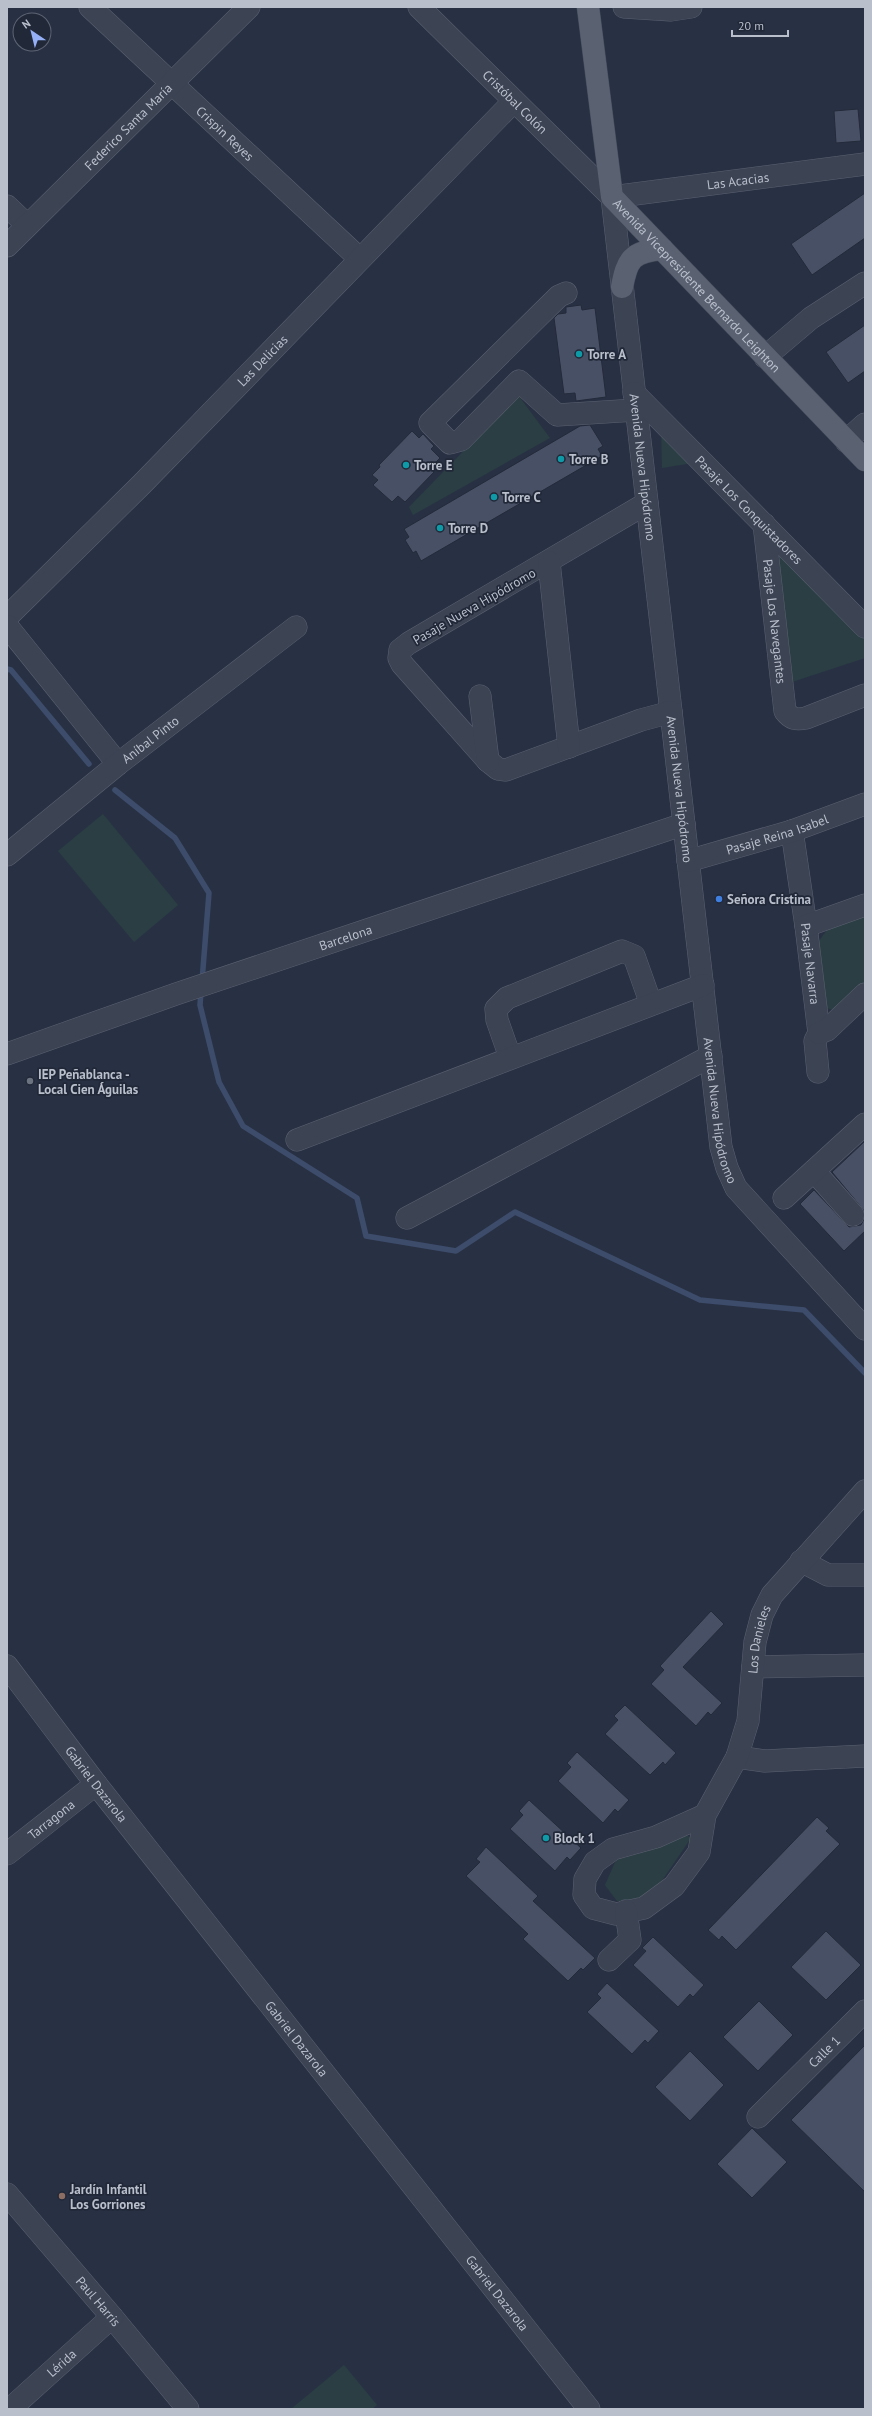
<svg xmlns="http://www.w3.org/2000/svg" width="872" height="2416" font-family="'PT Sans',sans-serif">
	<rect width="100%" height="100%" fill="#283143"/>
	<g fill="#2a3e44">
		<path d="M518 395 550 438 413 515 409 507Z"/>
		<path d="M661 427 693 463 662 468Z"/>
		<path d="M775 550 865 637V658L789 683Z"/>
		<path d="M103 814 178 905 134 942 58 851Z"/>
		<path d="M865 914V983L836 1011 827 1008 819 941 829 927Z"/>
		<path d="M682 1832 691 1838 659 1885 636 1901H617L605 1885 616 1860 648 1851Z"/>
		<path d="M344 2365 377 2405 372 2409H291Z"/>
	</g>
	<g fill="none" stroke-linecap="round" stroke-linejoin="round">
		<g stroke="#3e4c6c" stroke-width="5.5">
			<path d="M7 669 11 670 89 764"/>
			<path d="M115 790 175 838 209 893 202 981"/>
			<path d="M201 991 200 1005 219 1082 243 1126 357 1198 366 1236 456 1251 515 1212 700 1300 804 1310 865 1373"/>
		</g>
	</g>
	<g fill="#475065" stroke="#232a3a">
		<path d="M858 109 861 141 836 143 834 111Z"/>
		<path d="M865 193V238L812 275 791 244Z"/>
		<path d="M581 305 582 310 595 308 606 397 576 401 575 393 564 394 554 318 558 314 566 313V307Z"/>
		<path d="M865 325V371L848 383 826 352Z"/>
		<path d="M590 425 603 446 598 449 602 456 421 561 416 551 413 553 405 540 409 537 404 529 580 426Z"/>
		<path d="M412 431 419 438 423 434 434 446 431 449 440 458 430 468 434 472 405 502 398 496 392 502 373 485 378 480 372 475 380 467 379 465Z"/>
		<path d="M865 1141V1212L832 1172Z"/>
		<path d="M814 1190 849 1227 861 1225 865 1217V1231L844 1251 800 1204Z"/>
		<path d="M711 1611 724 1624 683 1667 722 1703 711 1715 708 1712 696 1726 651 1684 664 1670 660 1666Z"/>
		<path d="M625 1705 676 1753 665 1765 663 1762 650 1775 605 1734 618 1720 614 1716Z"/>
		<path d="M577 1752 629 1800 618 1812 615 1809 603 1823 558 1781 571 1767 567 1763Z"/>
		<path d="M529 1800 581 1848 570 1860 567 1857 555 1871 510 1829 523 1815 519 1811Z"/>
		<path d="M817 1817 829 1828 826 1831 840 1844 736 1950 722 1936 719 1940 708 1930Z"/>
		<path d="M486 1847 538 1896 533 1901 595 1958 583 1970 581 1968 568 1981 523 1939 528 1934 466 1876 480 1862 476 1859Z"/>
		<path d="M826 1931 861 1965 826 2000 791 1967Z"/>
		<path d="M653 1937 704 1985 693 1997 690 1994 678 2007 633 1965 646 1951 642 1948Z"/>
		<path d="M607 1983 659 2031 648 2043 645 2040 632 2054 587 2012 601 1998 597 1994Z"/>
		<path d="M759 2001 793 2035 758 2071 723 2037Z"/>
		<path d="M865 2045V2192L791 2120Z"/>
		<path d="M690 2051 724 2085 690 2121 655 2087Z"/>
		<path d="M752 2128 787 2162 752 2198 717 2164Z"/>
	</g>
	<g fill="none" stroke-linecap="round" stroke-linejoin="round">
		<g stroke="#5b6170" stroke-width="23">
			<g id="minor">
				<path id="s1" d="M90 7 360 259"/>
				<path id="s2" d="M419 7 612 197"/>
				<path d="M624 7 671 10 691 7"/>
				<path id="s3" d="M612 197 721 1147 727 1168 736 1188 865 1329"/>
				<path id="s4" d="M612 197 865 164"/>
				<path d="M7 206 27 225"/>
				<path id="s5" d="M7 246 249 7"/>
				<path d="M566 293 559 296 430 423 450 443 461 440 519 381 557 415 636 410"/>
				<path d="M765 357 811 318 865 283"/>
				<path id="s6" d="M634 393 865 627"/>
				<path d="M846 441 865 424"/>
				<path d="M647 503 409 643 400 650 399 658 402 664 488 761 498 769 506 770 641 720 671 712"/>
				<path id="s7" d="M764 524 785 711C791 719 796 720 806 718L865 695"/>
				<path d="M549 562 569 747"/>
				<path id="s8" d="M7 617 142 484 514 101"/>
				<path d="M7 626 118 764"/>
				<path d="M480 696 488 761"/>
				<path id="s9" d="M792 831 806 926 819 1033 815 1041 818 1072"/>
				<path id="s10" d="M7 855 118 764 296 627"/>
				<path id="s11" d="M688 861 792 831 865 804"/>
				<path d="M806 926 865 905"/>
				<path d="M819 1033 827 1030 865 994"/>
				<path id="s12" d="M7 1054 176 994 684 824"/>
				<path d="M510 1057 497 1020 496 1009 507 998 622 951 634 956 651 1004"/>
				<path d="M297 1140 703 985"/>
				<path d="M814 1171 853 1215"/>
				<path d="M784 1198 865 1124"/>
				<path d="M407 1218 711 1056"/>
				<path d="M801 1561 828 1575H865"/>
				<path id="s13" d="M7 1666 96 1784 589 2409"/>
				<path d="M753 1667 865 1665"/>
				<path d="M737 1757 765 1761 865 1756"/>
				<path id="s14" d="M705 1815 656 1837 613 1849 595 1862 585 1879 584 1895 593 1908 616 1914 644 1908 674 1886 699 1852 705 1815 737 1757 748 1721 755 1642 762 1615 772 1595 865 1491"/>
				<path id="s15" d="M7 1854 96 1784"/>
				<path d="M609 1960 630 1940 626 1911"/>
				<path id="s16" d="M758 2117 865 2011"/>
				<path id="s17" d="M7 2194 112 2317 188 2409"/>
				<path id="s18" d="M10 2409 112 2317"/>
			</g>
		</g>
		<g stroke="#464c5c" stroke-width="23">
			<g id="major">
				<path id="s19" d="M588 7 612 197 865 460"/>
				<path d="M622 287C627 259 632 252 662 249"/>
			</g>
		</g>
		<use href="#minor" stroke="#3c4353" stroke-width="22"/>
		<use href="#major" stroke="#5a6272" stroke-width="22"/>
	</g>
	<g fill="#0f9aa8" stroke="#212838" stroke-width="1.5">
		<circle cx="579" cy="354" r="4"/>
		<circle cx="561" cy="459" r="4"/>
		<circle cx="406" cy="465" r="4"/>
		<circle cx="494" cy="497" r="4"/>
		<circle cx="440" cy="528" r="4"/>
		<circle cx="546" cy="1838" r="4"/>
	</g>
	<circle fill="#3f7fe0" stroke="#212838" stroke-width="1.5" cx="719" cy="899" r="4"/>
	<circle fill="#6b7280" stroke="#212838" stroke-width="1.5" cx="30" cy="1081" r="4"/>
	<circle fill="#8d6e63" stroke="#212838" stroke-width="1.5" cx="62" cy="2196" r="4"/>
	<g text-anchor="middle" stroke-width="3.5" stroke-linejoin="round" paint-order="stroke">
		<g font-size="13" fill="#babfcc" stroke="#212838">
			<text dy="5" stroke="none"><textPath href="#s2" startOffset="135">Cristóbal Colón</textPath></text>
			<text dy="5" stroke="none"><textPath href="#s5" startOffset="170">Federico Santa María</textPath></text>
			<text dy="5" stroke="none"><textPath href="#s1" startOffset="185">Crispin Reyes</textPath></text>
			<text dy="5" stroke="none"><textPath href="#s4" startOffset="127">Las Acacias</textPath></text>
			<text dy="5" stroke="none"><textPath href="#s19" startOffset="314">Avenida Vicepresidente Bernardo Leighton</textPath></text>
			<text dy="5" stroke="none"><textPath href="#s8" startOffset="362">Las Delicias</textPath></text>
			<text dy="5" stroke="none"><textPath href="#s3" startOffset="272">Avenida Nueva Hipódromo</textPath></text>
			<text dy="5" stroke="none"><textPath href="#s6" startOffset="164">Pasaje Los Conquistadores</textPath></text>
			<text transform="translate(474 606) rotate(-30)" y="5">Pasaje Nueva Hipódromo</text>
			<text dy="5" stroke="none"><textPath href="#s7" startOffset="98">Pasaje Los Navegantes</textPath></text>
			<text dy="5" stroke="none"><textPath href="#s10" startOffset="184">Aníbal Pinto</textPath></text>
			<text dy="5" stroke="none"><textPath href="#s3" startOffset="596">Avenida Nueva Hipódromo</textPath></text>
			<text dy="5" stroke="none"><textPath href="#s11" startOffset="93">Pasaje Reina Isabel</textPath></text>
			<text dy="5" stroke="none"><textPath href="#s12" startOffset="358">Barcelona</textPath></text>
			<text dy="5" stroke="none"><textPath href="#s9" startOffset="134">Pasaje Navarra</textPath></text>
			<text dy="5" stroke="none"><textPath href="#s3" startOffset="920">Avenida Nueva Hipódromo</textPath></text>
			<text dy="5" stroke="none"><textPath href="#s14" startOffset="528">Los Danieles</textPath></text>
			<text dy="5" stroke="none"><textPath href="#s13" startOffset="148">Gabriel Dazarola</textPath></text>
			<text dy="5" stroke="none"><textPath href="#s15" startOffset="56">Tarragona</textPath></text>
			<text dy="5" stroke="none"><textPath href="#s13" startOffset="472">Gabriel Dazarola</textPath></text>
			<text dy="5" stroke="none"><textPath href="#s16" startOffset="93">Calle 1</textPath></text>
			<text dy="5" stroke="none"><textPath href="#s13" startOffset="796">Gabriel Dazarola</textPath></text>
			<text dy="5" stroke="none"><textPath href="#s17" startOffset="141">Paul Harris</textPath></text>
			<text dy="5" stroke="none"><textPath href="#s18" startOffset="69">Lérida</textPath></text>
		</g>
		<g font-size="13" font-weight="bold" fill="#babfcc" stroke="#212838" text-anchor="start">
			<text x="587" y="359">Torre A</text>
			<text x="569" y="464">Torre B</text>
			<text x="414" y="470">Torre E</text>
			<text x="502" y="502">Torre C</text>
			<text x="448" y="533">Torre D</text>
			<text x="727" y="904">Señora Cristina</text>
			<text x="38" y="1079">IEP Peñablanca -<tspan x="38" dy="15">Local Cien Águilas</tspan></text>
			<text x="554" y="1843">Block 1</text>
			<text x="70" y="2194">Jardín Infantil<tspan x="70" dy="15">Los Gorriones</tspan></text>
		</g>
	</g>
	<rect width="872" height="2416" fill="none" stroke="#babfcc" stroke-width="16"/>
	<g transform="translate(32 32) rotate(325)"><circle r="19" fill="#212838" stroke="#5e6473"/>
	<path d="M0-3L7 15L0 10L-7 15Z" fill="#95b0f6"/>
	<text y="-6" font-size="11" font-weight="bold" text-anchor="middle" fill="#babfcc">N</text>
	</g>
	<path d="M732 30v6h56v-6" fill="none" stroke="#babfcc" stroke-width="2"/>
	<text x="738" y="30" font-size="12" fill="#babfcc" stroke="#212838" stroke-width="3" paint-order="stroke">20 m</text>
</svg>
